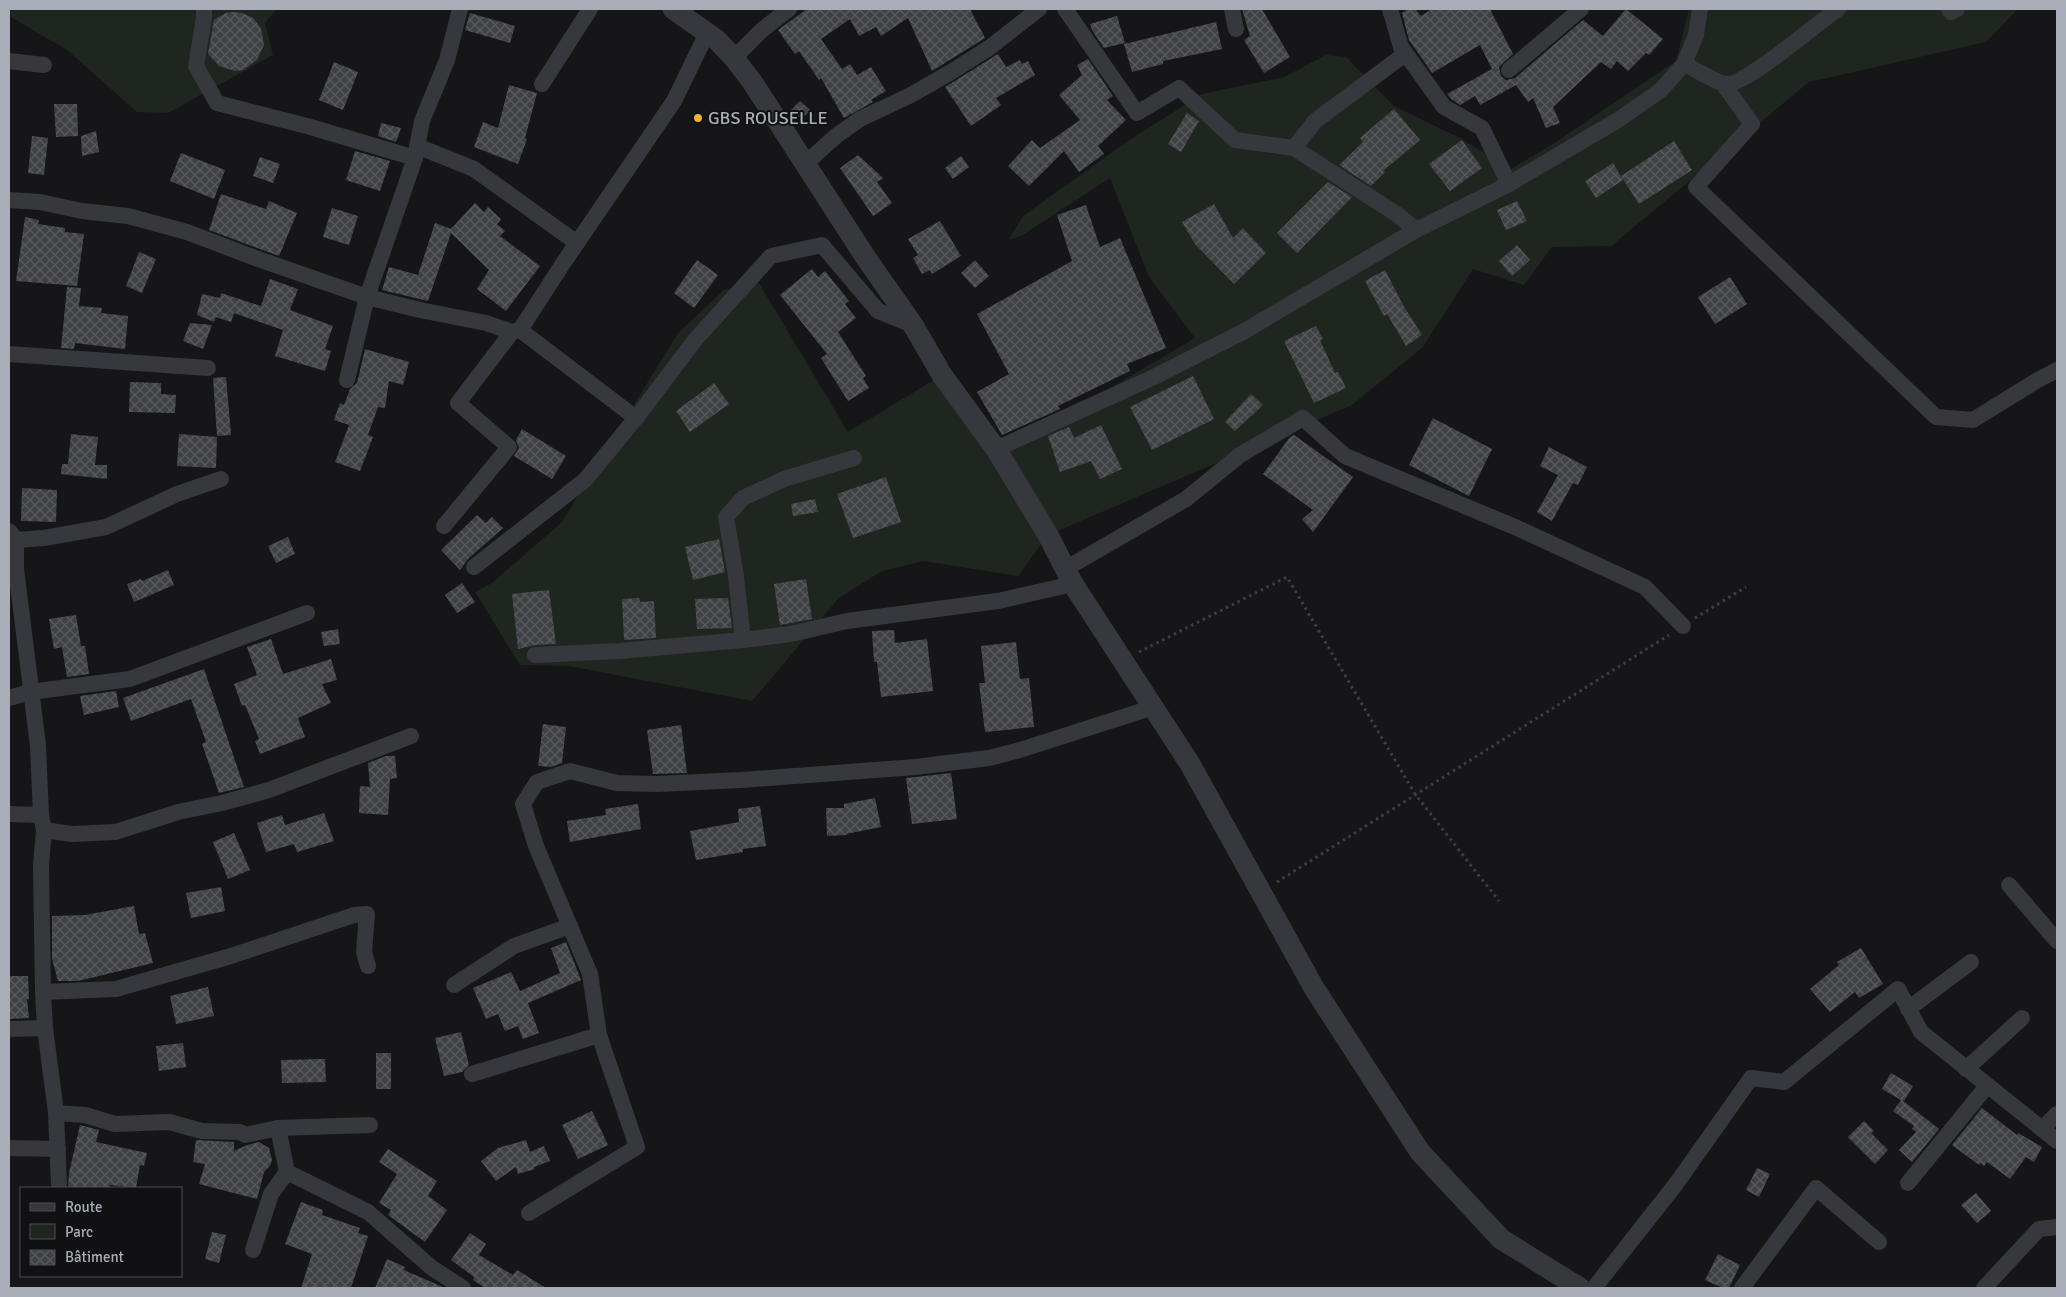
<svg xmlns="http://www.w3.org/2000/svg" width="2066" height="1297" font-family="Signika,sans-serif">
	<defs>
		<pattern id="building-cross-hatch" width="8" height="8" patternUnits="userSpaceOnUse" patternTransform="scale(1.25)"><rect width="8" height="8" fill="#404145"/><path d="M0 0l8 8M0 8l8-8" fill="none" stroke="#595a5e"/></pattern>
	</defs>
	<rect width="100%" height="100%" fill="#161618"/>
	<g fill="#1e261f">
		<path d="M9 9H277L265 23 273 55 168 113 137 112 67 50 9 16Z"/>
		<path d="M1689 9H2018L1986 42 1809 82 1611 246 1552 247 1524 285 1473 269 1423 347 1352 405 1048 535 1018 576 923 561 882 571 839 598 752 701 569 666 520 665 475 592 492 583 562 522 678 333 724 290 759 283 848 432 942 375 997 449 1044 427 1195 338 1149 277 1110 178 1021 236 1008 240 1023 216 1128 141 1202 94 1284 77 1326 55 1346 57 1394 106 1460 138 1511 169 1556 142 1676 61Z"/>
	</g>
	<g fill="url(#building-cross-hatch)">
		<path d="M807 9H970L985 38 932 71 908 18 881 36 876 27 859 36 850 19 821 39 842 69 850 64 857 75 871 67 886 91 871 100 873 102 844 118 821 78 819 80 799 51 795 54 778 30Z"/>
		<path d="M1242 9H1262L1290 57 1264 73 1244 40 1250 36Z"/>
		<path d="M1408 9H1415L1421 16 1432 9H1490L1513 54 1499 67 1501 76 1506 80 1515 78 1583 20 1603 36 1626 9 1663 39 1649 55 1646 53 1628 71 1617 61 1611 69 1601 62 1553 107 1560 123 1546 128 1533 98 1528 102 1516 85 1480 105 1475 96 1460 105 1451 99 1447 94 1492 69 1480 45 1432 73 1409 40 1402 13Z"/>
		<path d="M234 12 242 13 253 18 261 28 264 45 257 60 243 70 235 71 219 66 208 54 214 20 226 13Z"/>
		<path d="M470 13 515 26 510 43 465 30Z"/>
		<path d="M1117 16 1125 43 1104 48 1092 30 1090 24Z"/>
		<path d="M1216 22 1222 49 1163 61V64L1132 72 1124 44Z"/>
		<path d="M998 54 1006 67 1020 60 1022 64 1028 61 1035 75 996 98 1001 105 971 126 945 87Z"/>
		<path d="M1088 59 1113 96 1107 100 1126 120 1098 146 1104 154 1079 172 1064 151 1029 186 1008 166 1032 140 1040 148 1080 120 1059 95 1082 75 1077 65Z"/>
		<path d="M334 62 358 72 343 110 319 100Z"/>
		<path d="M509 85 537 93 525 138 527 139 518 164 474 147 483 122 498 128Z"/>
		<path d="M800 101 810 110 801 120 791 110Z"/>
		<path d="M54 104H77L78 136 56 137Z"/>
		<path d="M1394 109 1420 140 1384 170 1385 172 1371 186 1339 165 1363 142 1360 138Z"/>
		<path d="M1187 113 1199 121 1181 152 1168 144Z"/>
		<path d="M381 123 401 128 396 142 378 136Z"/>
		<path d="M96 131 99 152 82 156 81 136Z"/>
		<path d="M32 136 48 138 44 175 28 173Z"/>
		<path d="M1462 140 1482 168 1450 191 1429 164Z"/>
		<path d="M1674 141 1692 170 1639 204 1621 176Z"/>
		<path d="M355 151 390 161 380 191 346 180Z"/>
		<path d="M181 153 225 170 214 199 170 181Z"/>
		<path d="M858 155 883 178 877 182 892 203 873 216 840 168Z"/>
		<path d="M961 156 969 167 953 179 945 168Z"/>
		<path d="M260 157 280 164 273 183 253 176Z"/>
		<path d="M1613 163 1623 180 1596 198 1585 181Z"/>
		<path d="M1328 182 1352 197 1297 253 1277 233Z"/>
		<path d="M221 194 266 209 269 201 297 213 279 256 209 230Z"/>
		<path d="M1517 201 1527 221 1506 230 1497 210Z"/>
		<path d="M475 203 484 212 488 207 501 219 497 224 505 231 500 236 540 266 506 311 477 289 489 270 451 233 428 301 382 290 389 267 418 275 435 223 451 229Z"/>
		<path d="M1214 204 1233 238 1243 228 1266 253 1234 284 1195 244 1182 222Z"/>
		<path d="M1086 205 1100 247 1120 238 1166 348 1127 364 1130 371 1058 406 1060 409 1002 435 977 392 1009 374 977 314 1072 261 1057 215Z"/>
		<path d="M332 208 358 216 349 245 323 237Z"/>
		<path d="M25 217 39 220 38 224 65 228V232L84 234 77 286 16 281Z"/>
		<path d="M940 221 961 256 932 274 930 270 922 274 913 258 918 255 908 239Z"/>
		<path d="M1517 245 1530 260 1512 276 1499 261Z"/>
		<path d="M139 252 156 259 142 293 126 286Z"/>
		<path d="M697 260 718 275 694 308 674 293Z"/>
		<path d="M975 260 989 276 975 288 961 273Z"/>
		<path d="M812 269 818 277 825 271 849 301 845 304 856 318 838 332 866 376 863 378 869 388 848 401 821 358 827 354 780 295Z"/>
		<path d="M1385 270 1403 305 1422 335 1406 346 1387 314 1384 316 1365 281Z"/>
		<path d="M1730 277 1747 304 1715 324 1698 297Z"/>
		<path d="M270 279 298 289 290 310 333 326 325 349 331 351 325 371 275 356 283 330 234 313 231 322 216 317 214 322 197 315 202 294 220 298 221 293 261 306Z"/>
		<path d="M67 287 81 288 79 306 102 308 101 313 128 316 125 349 75 343 74 349 61 348Z"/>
		<path d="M190 323 212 325 203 349 183 341Z"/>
		<path d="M1316 326 1323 339 1320 340 1335 373 1338 372 1346 388 1314 403 1284 341Z"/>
		<path d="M365 349 409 362 403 385 389 381 385 408 378 407 368 435 373 437 360 471 335 462 349 425 334 420 340 403 344 405 350 389 357 383Z"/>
		<path d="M1193 376 1214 419 1152 450 1130 407Z"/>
		<path d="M226 377 231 435 217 436 213 378Z"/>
		<path d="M130 382 161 383V394L176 395 175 413 129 412Z"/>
		<path d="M714 383 729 404 690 432 676 411Z"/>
		<path d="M1251 394 1263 405 1235 431 1225 422Z"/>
		<path d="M1433 418 1492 449 1469 496 1409 465Z"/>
		<path d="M1101 425 1122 469 1100 479 1091 461 1060 472 1048 436 1069 427 1074 438Z"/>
		<path d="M522 429 566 456 552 479 514 456 519 448 516 440Z"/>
		<path d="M71 434 98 437 95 465H107V479L61 474 62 464H68Z"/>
		<path d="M179 434 217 437 216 468 177 466Z"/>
		<path d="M1294 435 1353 477 1313 532 1302 519 1313 510 1263 474 1290 437Z"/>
		<path d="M1549 447 1587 467 1578 485 1573 483 1552 521 1537 512 1558 475 1540 466Z"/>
		<path d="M886 477 901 522 853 538 837 494Z"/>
		<path d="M22 488 57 490 56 522 21 521Z"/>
		<path d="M815 499 818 512 793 516 791 504Z"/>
		<path d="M477 515 486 523 492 517 503 528 468 559 460 570 441 550Z"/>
		<path d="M288 537 295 554 276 563 268 546Z"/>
		<path d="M719 539 725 572 693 580 685 547Z"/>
		<path d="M168 570 174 585 134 602 127 584 141 579 142 581Z"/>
		<path d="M806 579 812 619 780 625 774 584Z"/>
		<path d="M462 583 475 602 457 613 445 595Z"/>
		<path d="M549 590 556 644 535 645 518 649 512 594Z"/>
		<path d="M639 598 640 602 654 601 656 638 624 640 622 599Z"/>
		<path d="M728 598 732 628 697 629 695 599Z"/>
		<path d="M76 615 81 646H85L89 674 67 677 62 647 54 649 49 619Z"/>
		<path d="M338 629 340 644 324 646 321 632Z"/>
		<path d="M894 630 895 643 927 639 933 691 881 697 877 662H874L872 631Z"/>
		<path d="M271 639 283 674 331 659 337 680 322 684 331 703 298 718 305 737 260 754 255 741 259 739 245 705 242 706 234 684 257 675 247 647Z"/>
		<path d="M1016 642 1020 679 1029 678 1034 727 985 732 979 683H985L981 646Z"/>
		<path d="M204 669 244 787 219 793 202 744 206 742 191 699 131 721 123 698Z"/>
		<path d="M116 691 119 707 84 715 80 696Z"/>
		<path d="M543 724 566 727 562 763 551 767 538 766Z"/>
		<path d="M681 725 687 773 653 774 647 730Z"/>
		<path d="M386 756H395L397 778 390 779 388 815 359 813 360 786 370 787 368 763Z"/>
		<path d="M951 773 957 819 912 824 906 778Z"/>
		<path d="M875 798 881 827 846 834 847 835 827 836 826 808H844V804Z"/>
		<path d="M638 804 641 829 570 842 567 821 606 815 605 809Z"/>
		<path d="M760 806 766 846 743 849V852L696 860 690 831 739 822 738 809Z"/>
		<path d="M324 813 334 841 297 852 294 844 266 852 257 823 282 815 285 825Z"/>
		<path d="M234 833 250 870 228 879 213 842Z"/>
		<path d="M221 887 225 911 191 918 186 893Z"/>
		<path d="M134 906 139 934 145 933 153 963 78 981H58L52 959V916L85 915Z"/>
		<path d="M566 942 581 980 528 1003 539 1033 523 1039 518 1026 505 1031 498 1014 486 1019 473 988 511 972 520 991 560 973 551 948Z"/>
		<path d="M1861 948 1883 984 1859 998 1855 992 1830 1012 1810 989 1839 965 1837 962Z"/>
		<path d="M9 976H28L29 999H27L29 1018 9 1019Z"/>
		<path d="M208 987 214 1016 176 1024 170 996Z"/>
		<path d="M461 1032 469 1065 462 1072 444 1076 435 1038Z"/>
		<path d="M183 1043 186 1067 159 1071 156 1046Z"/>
		<rect x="376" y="1053" width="15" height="36"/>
		<path d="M325 1059 326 1082 282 1083 281 1060Z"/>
		<path d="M1891 1073 1913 1086 1904 1101 1902 1100 1939 1129 1912 1162 1899 1150 1916 1132 1912 1129 1914 1126 1893 1111 1901 1100 1882 1089Z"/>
		<path d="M1982 1108 2017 1135 2018 1133 2042 1147 2034 1162 2026 1157 2010 1179 1987 1162 1984 1166 1981 1163 1979 1165 1952 1145Z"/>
		<path d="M592 1111 608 1145 578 1159 562 1125Z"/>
		<path d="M1864 1121 1874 1131 1871 1133 1888 1150 1875 1164 1848 1137Z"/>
		<path d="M80 1125 99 1130 96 1142 147 1153 144 1166 140 1165 136 1188 110 1185 109 1188H68L69 1173Z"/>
		<path d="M196 1140 234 1142V1151L247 1145 259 1142 269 1148 272 1160 270 1166 264 1172 257 1199 199 1184 205 1164 193 1162Z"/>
		<path d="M526 1140 530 1152 544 1146 550 1161 534 1167 535 1169 518 1174 516 1167 496 1181 481 1161 498 1148Z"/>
		<path d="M388 1149 437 1181 428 1196 447 1210 425 1242 388 1215 391 1210 379 1203 397 1174 379 1162Z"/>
		<path d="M1757 1168 1770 1174 1759 1197 1746 1190Z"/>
		<path d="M1976 1193 1991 1211 1977 1223 1961 1205Z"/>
		<path d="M301 1202 323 1210 322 1215 360 1228 358 1233 368 1236 351 1288H301L312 1254 285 1244Z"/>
		<path d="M212 1232 226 1235 219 1263 205 1259Z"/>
		<path d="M470 1233 486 1244 479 1255 513 1275 517 1270 546 1288H485L473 1280 474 1277 451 1260Z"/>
		<path d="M1718 1254 1740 1265 1729 1288H1723L1705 1280Z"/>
		<path d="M387 1259 405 1267 404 1270 445 1288H375Z"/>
	</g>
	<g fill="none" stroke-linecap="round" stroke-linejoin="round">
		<g stroke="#3d3f44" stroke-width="3" stroke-dasharray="2.5 4" stroke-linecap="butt">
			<path d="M1695 618 1746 587"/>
			<path d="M1139 652 1287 577 1415 794 1499 901"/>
			<path d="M1277 882 1669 635"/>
		</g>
		<g stroke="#37383d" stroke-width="16">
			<path d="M204 9V18L196 66 217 103 307 126 415 158"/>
			<path d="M1065 9 1137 113 1179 88 1235 140 1294 148 1398 215 1416 230"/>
			<path d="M1232 9 1236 29"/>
			<path d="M1390 9 1401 47 1444 107 1482 128 1509 184"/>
			<path d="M1949 9 1951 12 1957 9"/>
			<path d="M734 58 762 30 789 9"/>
			<path d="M9 61 44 65"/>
			<path d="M1684 64C1693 68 1719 84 1726 84 1745 86 1818 22 1838 9"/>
			<path d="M1509 70 1581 9"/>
			<path d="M542 84 590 9"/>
			<path d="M1724 85 1752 124 1696 187 1936 417 1973 420 2036 381 2057 370"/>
			<path d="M417 146 474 169 577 243"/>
			<path d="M1294 148 1315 121 1405 54"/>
			<path d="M806 163 836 136 860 119 911 95 951 72 989 48 1039 9"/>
			<path d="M9 200 40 202 82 211 128 216 187 232 258 259 367 297 420 310 486 323 512 332 520 330 564 262 674 101 707 33"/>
			<path d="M520 330 636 418"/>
			<path d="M9 354 208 368"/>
			<path d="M347 380 367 297 415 158 422 121 447 60 460 9"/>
			<path d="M996 449 1154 377 1243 332 1416 230 1509 184 1618 120 1661 90 1684 64 1696 35 1700 9"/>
			<path d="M444 526 509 447 458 403 512 332"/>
			<path d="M9 531 16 540V569L38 746 41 815 44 830 41 866 43 992 45 1028 56 1113 59 1184"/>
			<path d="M16 540 44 538 106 527 177 494 221 479"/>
			<path d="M474 567 585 480 636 418 695 340 771 256 822 245 878 311 913 325"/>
			<path d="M1065 569 1186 499 1240 455 1303 418 1345 456 1515 527 1645 587 1683 626"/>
			<path d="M743 640 736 576 726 517 743 498 784 479 854 458"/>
			<path d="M535 655 619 651 743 640 791 634 847 621 998 601 1073 584"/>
			<path d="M9 698 30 692 130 679 307 613"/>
			<path d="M9 814 41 815"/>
			<path d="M44 830 72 834 115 832 178 812 222 803 269 790 411 736"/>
			<path d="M2009 885 2057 941"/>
			<path d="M454 985 514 946 570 926"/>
			<path d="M43 992 116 989 231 956 354 915 367 914 364 952 368 966"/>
			<path d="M1908 1009 1971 962"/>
			<path d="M9 1029 45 1028"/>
			<path d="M1966 1069 2022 1018"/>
			<path d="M472 1074 599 1035"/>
			<path d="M56 1113 85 1115 115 1124 169 1122 202 1131 240 1132 245 1135 278 1128 287 1172 368 1212 432 1268 463 1288"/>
			<path d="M278 1128 370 1125"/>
			<path d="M2042 1129 2057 1114"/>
			<path d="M9 1148 58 1149"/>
			<path d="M1908 1183 1987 1086"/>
			<path d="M529 1213 637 1147 599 1035 590 974 536 846 523 804 537 782 570 771 617 783 657 784 741 780 915 767 989 758 1020 750 1154 707"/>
			<path d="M253 1250 271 1194 287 1172"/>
			<path d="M1594 1288 1676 1184 1751 1078 1784 1082 1898 989 1921 1032 2057 1141"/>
			<path d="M1742 1288 1816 1188 1879 1242"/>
			<path d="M1984 1288 2039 1229 2057 1227"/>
		</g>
		<path stroke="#37383d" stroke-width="21" d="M673 9 717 40 734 58 753 83 866 258 913 325 942 375 996 449 1048 535 1073 584 1190 764 1314 988 1420 1152 1501 1239 1580 1288"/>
	</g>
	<circle fill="#f2b134" stroke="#111113" stroke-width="2" cx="698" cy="118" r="5"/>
	<g text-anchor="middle" stroke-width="4" stroke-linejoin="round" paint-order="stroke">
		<g font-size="18" fill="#a8adb8" stroke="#111113" text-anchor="start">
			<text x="708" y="124">GBS ROUSELLE</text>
		</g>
	</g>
	<rect width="2066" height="1297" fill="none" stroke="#a8adb8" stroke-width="20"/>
	<rect x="20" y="1187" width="162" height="90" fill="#111113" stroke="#4d4f55"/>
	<rect x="30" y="1203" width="25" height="8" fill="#37383d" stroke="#4d4f55"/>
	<text x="65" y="1212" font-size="15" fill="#a8adb8">Route</text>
	<rect x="30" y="1224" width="25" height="15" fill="#1e261f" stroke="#4d4f55"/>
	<text x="65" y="1237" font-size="15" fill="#a8adb8">Parc</text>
	<rect x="30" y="1250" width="25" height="15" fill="url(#building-cross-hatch)" stroke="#4d4f55"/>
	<text x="65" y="1262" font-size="15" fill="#a8adb8">Bâtiment</text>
</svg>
